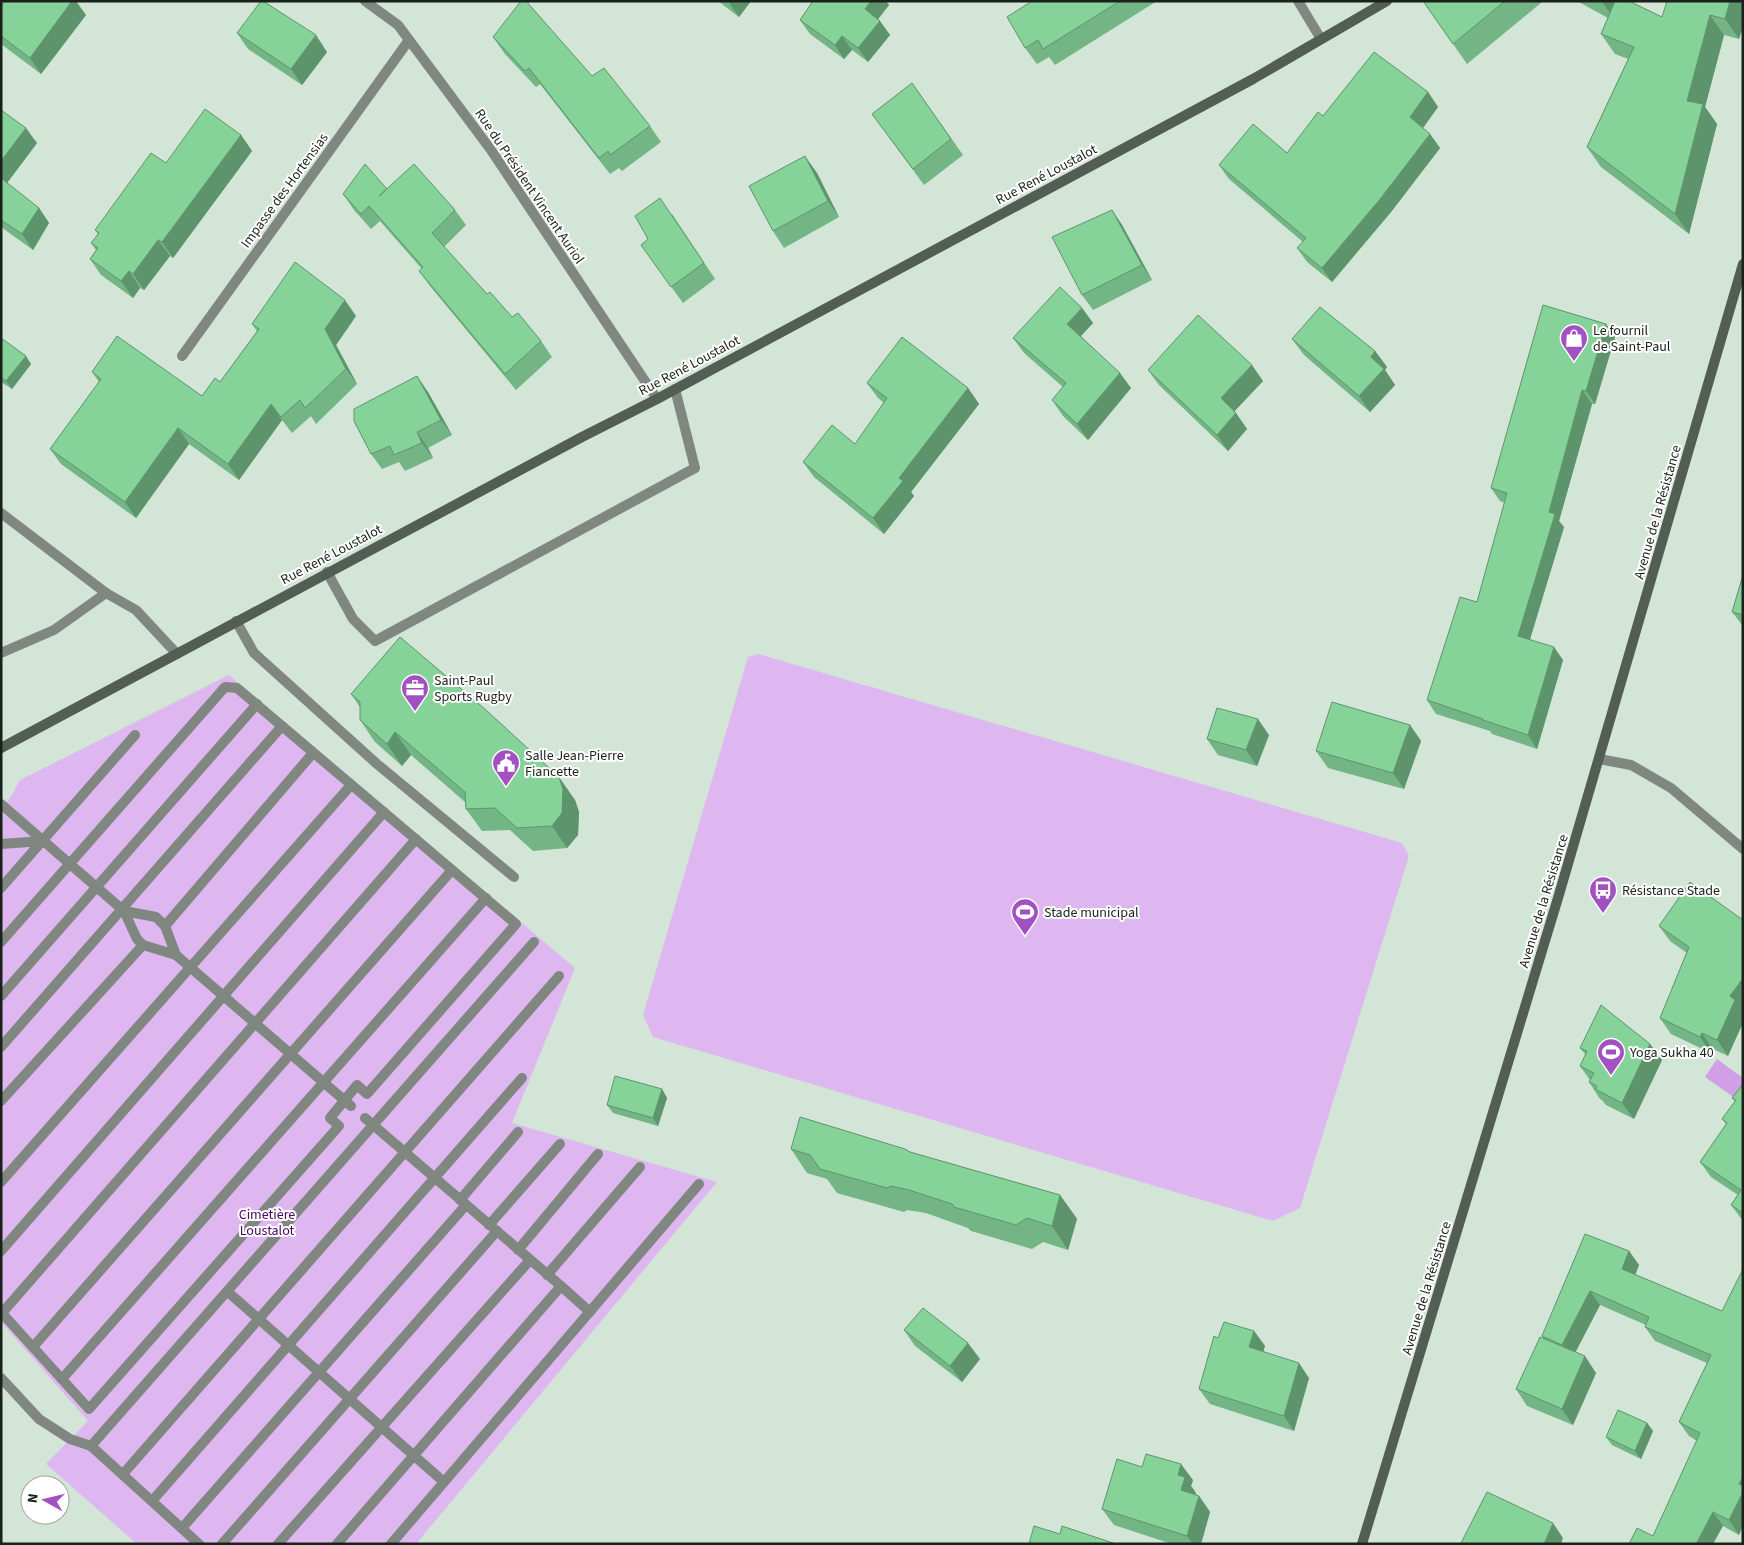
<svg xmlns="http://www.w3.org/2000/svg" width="1744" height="1545" font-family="'Source Sans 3',sans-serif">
	<rect width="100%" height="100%" fill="#d2e5d6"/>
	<g fill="#dfb7f0">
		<path d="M759 654 1402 843 1409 856 1300 1208 1273 1221 653 1037 643 1015 748 657Z"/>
		<path d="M229 675 575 968 512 1123 717 1182 416 1544H137L46 1464 88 1421 1 1322V809L12 795 20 780Z"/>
	</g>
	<path fill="#d19fe6" d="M1717 1059 1743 1078 1742 1103 1705 1077Z"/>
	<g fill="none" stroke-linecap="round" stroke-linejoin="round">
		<g stroke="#7f8780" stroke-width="10">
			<path d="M327 572 353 619 375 641 695 468 675 389"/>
			<path d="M236 621 254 653 377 764 514 877"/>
			<path d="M1 653 54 630 106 593"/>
			<path d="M1 804 124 911 137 939 143 945 176 955 165 926 156 917 124 911"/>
			<path d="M1 844 43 841"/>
			<path d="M1 888 135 735"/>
			<path d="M165 926 313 753"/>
			<path d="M1 942 225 687 237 688 516 924 367 1094 357 1085 330 1118 339 1126 89 1409 1 1312"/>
			<path d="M176 955 351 1106"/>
			<path d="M1 996 257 704"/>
			<path d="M1 1047 282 726"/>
			<path d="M1 1101 143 945"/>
			<path d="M1 1182 351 785"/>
			<path d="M460 1200 518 1132"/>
			<path d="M489 1225 560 1144"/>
			<path d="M518 1250 598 1154"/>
			<path d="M1 1251 384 812"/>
			<path d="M547 1275 640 1167"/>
			<path d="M561 1286 590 1312"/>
			<path d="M228 1292 444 1482"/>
			<path d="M2 1313 416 839"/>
			<path d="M33 1347 452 870"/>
			<path d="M1 1378 39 1419 70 1439 91 1446 199 1544"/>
			<path d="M62 1379 486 898"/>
			<path d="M91 1446 534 942"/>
			<path d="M123 1474 559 976"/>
			<path d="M152 1501 522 1078"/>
			<path d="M182 1528 466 1205"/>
			<path d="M222 1544 497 1231"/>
			<path d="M278 1544 530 1260"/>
			<path d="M337 1544 561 1286 365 1118"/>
			<path d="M391 1544 699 1184"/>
		</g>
		<g stroke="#7f8780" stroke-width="10">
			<path d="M365 1 398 25 491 150 657 399"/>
			<path d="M1298 1 1321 39"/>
			<path d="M182 356 409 40"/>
			<path d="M1 513 106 593 136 610 177 654"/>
			<path d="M1599 759 1631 765 1671 788 1743 849"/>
		</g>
		<g stroke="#525d54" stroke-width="10">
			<path d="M1 748 582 437 657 399 1253 79 1387 1"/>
			<path d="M1362 1544 1558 898 1743 264"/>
		</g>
	</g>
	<g fill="#73b584">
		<path d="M718 1H751L739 17Z"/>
		<path d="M813 1H886L889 5 878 19 890 35 868 62 852 50 844 59 810 34 800 20Z"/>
		<path d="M1032 1H1157L1055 65 1049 57 1037 64 1025 48Z"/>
		<path d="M1423 1H1545L1542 2 1467 64Z"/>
		<path d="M1577 1H1629L1662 17 1743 1 1739 39 1724 35 1705 107 1717 124 1689 234 1601 167 1587 147 1628 59 1615 54 1601 34 1608 18Z"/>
		<path d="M1 7 86 15 41 74 1 44Z"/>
		<path d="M237 33 327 52 302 85 248 49Z"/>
		<path d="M493 37 592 76 650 126 661 142 622 171 619 168 610 174 540 84 536 87 505 54Z"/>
		<path d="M912 83 963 155 924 185 872 114Z"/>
		<path d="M1428 92 1438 107 1423 128 1430 134 1440 148 1391 212 1332 282 1307 262 1297 248 1303 242 1229 179 1219 165 1287 153 1323 116Z"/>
		<path d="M1 110 37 143 7 183 39 208 49 223 33 250 1 227Z"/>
		<path d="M241 135 252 151 173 258 170 256 144 290 140 288 133 298 101 275 90 259 96 250 91 243 98 234 95 230 166 163Z"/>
		<path d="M817 173 839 217 784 248 773 231Z"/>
		<path d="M387 189 455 210 466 225 444 247 487 294 512 317 541 341 552 357 516 390 430 286 419 271 422 269 380 221 371 229 354 210 343 194Z"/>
		<path d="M1112 210 1122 225 1152 280 1093 310 1082 295Z"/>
		<path d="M672 214 715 279 683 303 641 245 648 239Z"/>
		<path d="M1082 308 1093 323 1081 336 1131 388 1088 440 1063 416 1052 400 1063 387 1024 353 1013 338Z"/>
		<path d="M356 316 336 345 357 384 316 424 311 416 292 433 282 420 239 480 189 444 136 518 61 464 50 449 99 382 92 372 202 396 220 382 257 331 252 324Z"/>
		<path d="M1615 337 1595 404H1592L1559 521 1564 527 1530 639 1563 660 1537 749 1492 734 1490 731 1436 714 1427 700 1477 602 1505 503 1500 501 1491 488Z"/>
		<path d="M1 338 31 364 12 389 1 382Z"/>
		<path d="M1292 339 1375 351 1387 367 1385 370 1395 385 1370 412 1304 355Z"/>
		<path d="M1148 370 1263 381 1234 411 1247 429 1228 451 1159 385Z"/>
		<path d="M867 383 968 388 979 404 911 492 914 496 884 534 814 477 803 462 855 444 884 403 878 398Z"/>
		<path d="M428 392 452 435 428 448 433 458 405 471 399 462 382 469 371 454Z"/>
		<path d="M1743 575V626L1732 612Z"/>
		<path d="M351 694 575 800 579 812 578 835 567 848 533 851 510 830 482 831 466 809 465 802 411 755 402 766 375 742 360 720V707Z"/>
		<path d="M1410 725 1421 741 1404 789 1328 768 1316 751Z"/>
		<path d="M1269 735 1257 766 1218 755 1207 739Z"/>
		<path d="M1690 882 1742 1010 1728 1056 1713 1049 1711 1053 1671 1034 1660 1018 1687 953 1670 941 1659 926Z"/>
		<path d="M1650 1044 1662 1060 1634 1119 1606 1105 1602 1100 1600 1099 1589 1082 1590 1080 1580 1066 1586 1055 1580 1048Z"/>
		<path d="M1743 1084V1221L1731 1205 1738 1195 1711 1177 1700 1162 1726 1124 1722 1119 1735 1101 1732 1098Z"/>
		<path d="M662 1089 667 1098 658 1126 613 1113 607 1105Z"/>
		<path d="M791 1149 910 1152 1060 1195 1077 1219 1068 1250 1043 1242 1032 1249 971 1231 968 1228 926 1213 907 1210 904 1212 837 1193 827 1179 807 1173Z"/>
		<path d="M1629 1251 1639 1265 1635 1275 1722 1311 1739 1535 1723 1526 1653 1536 1697 1441 1689 1436 1679 1422 1707 1363 1655 1341 1645 1327 1646 1325 1600 1305 1575 1352 1596 1373 1573 1425 1527 1406 1516 1389 1544 1339 1542 1336Z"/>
		<path d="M904 1330 980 1359 962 1382 915 1346Z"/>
		<path d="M1254 1331 1265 1346 1263 1352 1309 1378 1294 1431 1210 1404 1199 1389 1218 1338Z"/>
		<path d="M1647 1423 1653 1431 1641 1459 1612 1445 1606 1437Z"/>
		<path d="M1193 1480 1191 1486 1196 1493V1495L1199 1496 1210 1512 1201 1544H1172L1114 1525 1102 1509Z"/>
	</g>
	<g fill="#5e946c">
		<path d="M72 1H76L86 15 41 74 30 58Z"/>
		<path d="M728 1H751L739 17Z"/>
		<path d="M871 1H886L889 5 875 23 865 9Z"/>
		<path d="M1604 1H1624L1617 23 1603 3Z"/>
		<path d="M1730 1H1743V27L1739 39 1725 19Z"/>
		<path d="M1710 15 1724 35 1705 107 1717 124 1689 234 1675 214 1687 101Z"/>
		<path d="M880 21 890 35 868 62 858 48Z"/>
		<path d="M316 35 327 52 302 85 291 69Z"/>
		<path d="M842 36 852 50 844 59 835 45Z"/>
		<path d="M1428 92 1438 107 1420 132 1410 117Z"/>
		<path d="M26 128 37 143 4 187 1 183V161Z"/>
		<path d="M1430 134 1440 148 1391 212 1332 282 1322 268Z"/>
		<path d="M241 135 252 151 173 258 162 242Z"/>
		<path d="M805 156 817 173 839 217 828 201Z"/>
		<path d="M39 208 49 223 33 250 22 234Z"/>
		<path d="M1112 210 1122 225 1152 280 1142 265Z"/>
		<path d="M158 240 170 256 144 290 133 274Z"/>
		<path d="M129 271 140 288 133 298 121 281Z"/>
		<path d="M345 300 356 316 336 345 357 384 346 369 325 329Z"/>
		<path d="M1082 308 1093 323 1078 339 1067 324Z"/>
		<path d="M1606 324 1615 337 1595 404 1586 391Z"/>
		<path d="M1375 351 1387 367 1385 370 1395 385 1370 412 1359 396 1371 357Z"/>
		<path d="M26 356 31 364 12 389 6 381Z"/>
		<path d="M1252 365 1263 381 1232 414 1221 398Z"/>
		<path d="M1120 373 1131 388 1088 440 1077 424Z"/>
		<path d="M417 376 428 392 452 435 441 420Z"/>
		<path d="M968 388 979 404 911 492 914 496 884 534 873 518 899 478Z"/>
		<path d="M1582 390 1592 404 1559 521 1564 527 1527 649 1518 636 1549 512Z"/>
		<path d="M271 404 282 420 239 480 228 464Z"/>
		<path d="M1236 413 1247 429 1228 451 1217 435Z"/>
		<path d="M178 428 189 444 136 518 125 502Z"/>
		<path d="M417 432 428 448 433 458 422 443Z"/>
		<path d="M1554 647 1563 660 1537 749 1528 735Z"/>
		<path d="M1258 719 1269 735 1257 766 1246 750Z"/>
		<path d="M1410 725 1421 741 1404 789 1393 773Z"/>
		<path d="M395 732 411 755 402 766 387 744Z"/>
		<path d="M559 777 575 800 579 812 578 835 567 848 552 826Z"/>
		<path d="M1743 978V1009L1742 1010 1743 1023 1728 1056 1717 1040 1730 996Z"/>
		<path d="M1702 1033 1713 1049 1711 1053 1700 1037Z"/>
		<path d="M1650 1044 1662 1060 1634 1119 1622 1103Z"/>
		<path d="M662 1089 667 1098 658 1126 653 1118Z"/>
		<path d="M1060 1195 1077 1219 1068 1250 1052 1226Z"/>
		<path d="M1629 1251 1639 1265 1632 1283 1622 1269Z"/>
		<path d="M1590 1291 1600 1305 1572 1359 1562 1345Z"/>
		<path d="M1254 1331 1265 1346 1260 1362 1249 1347Z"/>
		<path d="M968 1343 980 1359 962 1382 950 1366Z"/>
		<path d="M1585 1356 1596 1373 1573 1425 1562 1409Z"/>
		<path d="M1299 1363 1309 1378 1294 1431 1284 1416Z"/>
		<path d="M1647 1423 1653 1431 1641 1459 1635 1451Z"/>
		<path d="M1181 1464 1193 1480 1191 1486 1196 1493 1192 1506 1181 1490 1178 1475Z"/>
		<path d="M1743 1476V1489L1739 1484Z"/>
		<path d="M1743 1492V1526L1739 1535 1729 1520Z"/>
		<path d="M1199 1496 1210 1512 1201 1544H1193L1187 1536Z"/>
		<path d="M1713 1512 1723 1526 1713 1544H1696Z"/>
		<path d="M1553 1523 1563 1538 1561 1544H1544Z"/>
	</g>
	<g fill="#86d39a" stroke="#5e946c">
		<path d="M5 1H72L30 58 1 36V7Z"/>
		<path d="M261 1H263L316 35 291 69 237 33Z"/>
		<path d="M521 1H526L592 76 604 68 650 126 610 155 608 151 599 158 529 68 525 71 493 37Z"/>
		<path d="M813 1H871L865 9 880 21 858 48 842 36 835 45 800 20Z"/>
		<path d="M1032 1H1120L1043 49 1038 40 1025 48 1007 17Z"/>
		<path d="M1423 1H1505L1453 44Z"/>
		<path d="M1615 1H1629L1662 17 1667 1H1730L1725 19 1710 15 1687 101 1703 104 1675 214 1587 147 1634 47 1601 34Z"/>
		<path d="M1374 52 1428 92 1410 117 1430 134 1381 198 1322 268 1297 248 1306 238 1219 165 1253 124 1287 153 1318 112 1323 116Z"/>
		<path d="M912 83 951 139 913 169 872 114Z"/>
		<path d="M205 109 241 135 162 242 158 240 133 274 129 271 121 281 90 259 98 248 91 243 99 233 95 230 151 153 166 163Z"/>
		<path d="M1 110 26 128 1 161Z"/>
		<path d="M805 156 828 201 773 231 749 186Z"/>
		<path d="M365 164 387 189 379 196 414 164 455 210 432 233 487 294 490 292 512 317 518 313 541 341 505 374 419 271 423 267 369 206 361 214 343 194Z"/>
		<path d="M1 178 39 208 22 234 1 220Z"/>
		<path d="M660 198 704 263 671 287 641 245 648 239 635 216Z"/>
		<path d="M1112 210 1142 265 1082 295 1052 237Z"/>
		<path d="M295 262 345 300 325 329 346 369 305 408 300 400 281 417 271 404 228 464 178 428 125 502 50 449 101 379 92 372 117 336 202 396 215 378 220 382 259 329 252 324Z"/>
		<path d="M1060 287 1082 308 1067 324 1120 373 1077 424 1052 400 1066 383 1013 338Z"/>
		<path d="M1543 305 1606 324 1586 391 1582 390 1549 512 1555 514 1518 636 1554 647 1528 735 1483 720V719L1427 700 1460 597 1477 602 1507 493 1491 488Z"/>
		<path d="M1320 307 1375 351 1371 357 1384 369 1359 396 1292 339Z"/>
		<path d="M1198 315 1252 365 1221 398 1236 413 1217 435 1148 370Z"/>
		<path d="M902 337 968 388 899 478 903 481 873 518 803 462 832 425 855 444 887 398 867 383Z"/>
		<path d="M1 338 26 356 6 381 1 377Z"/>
		<path d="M417 376 441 420 417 432 422 443 394 455 390 446 371 454 354 421V409Z"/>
		<path d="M1743 575V615L1732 612Z"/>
		<path d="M400 637 486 710 559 777 563 789 562 813 552 826 517 828 495 808 466 809 465 792 395 732 387 744 360 720V702L351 694Z"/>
		<path d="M1332 702 1410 725 1393 773 1316 751Z"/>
		<path d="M1217 708 1258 719 1246 750 1207 739Z"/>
		<path d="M1690 882 1743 920V978L1730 996 1735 1000 1717 1040 1702 1033 1700 1037 1660 1018 1689 947 1659 926Z"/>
		<path d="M1601 1005 1650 1044 1622 1103 1595 1089 1597 1086 1589 1082 1594 1073 1580 1066 1587 1051 1580 1048Z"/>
		<path d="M615 1076 662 1089 653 1118 607 1105Z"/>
		<path d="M1743 1084V1213L1731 1205 1741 1190 1700 1162 1727 1123 1722 1119 1736 1100 1732 1098Z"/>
		<path d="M800 1117 905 1149 910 1152 1060 1195 1052 1226 1027 1218 1016 1225 954 1207 952 1204 909 1190 891 1186 887 1188 820 1169 810 1155 791 1149Z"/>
		<path d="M1585 1234 1629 1251 1622 1269 1722 1311 1743 1269V1476L1739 1484 1743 1486V1492L1729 1520 1713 1512 1696 1544H1629L1637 1528 1653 1536 1700 1433 1679 1422 1711 1355 1645 1327 1649 1317 1590 1291 1562 1345 1542 1336Z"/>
		<path d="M923 1308 968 1343 950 1366 904 1330Z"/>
		<path d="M1224 1322 1254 1331 1249 1347 1299 1363 1284 1416 1199 1389 1214 1336 1218 1338Z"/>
		<path d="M1540 1337 1585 1356 1562 1409 1516 1389Z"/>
		<path d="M1618 1410 1647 1423 1635 1451 1606 1437Z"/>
		<path d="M1146 1454 1181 1464 1178 1475 1185 1477 1181 1490 1199 1496 1187 1536 1102 1509 1117 1459 1142 1467Z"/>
		<path d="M1487 1492 1553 1523 1544 1544H1463L1461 1543Z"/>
		<path d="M1034 1526 1060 1534 1062 1526 1116 1544H1029Z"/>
	</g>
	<defs>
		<g id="shop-pin" transform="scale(1.4375)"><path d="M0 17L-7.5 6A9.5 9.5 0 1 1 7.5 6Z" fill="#a251c1" stroke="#fff"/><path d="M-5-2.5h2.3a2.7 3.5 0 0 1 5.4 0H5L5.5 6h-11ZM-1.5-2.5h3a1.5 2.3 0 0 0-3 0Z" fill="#fff"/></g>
		<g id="office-pin" transform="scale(1.4375)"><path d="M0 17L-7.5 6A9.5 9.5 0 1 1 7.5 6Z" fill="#a251c1" stroke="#fff"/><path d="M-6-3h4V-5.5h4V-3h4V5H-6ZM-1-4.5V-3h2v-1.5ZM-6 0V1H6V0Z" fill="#fff"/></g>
		<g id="civic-pin" transform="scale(1.4375)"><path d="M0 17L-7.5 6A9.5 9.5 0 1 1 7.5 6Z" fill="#a251c1" stroke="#fff"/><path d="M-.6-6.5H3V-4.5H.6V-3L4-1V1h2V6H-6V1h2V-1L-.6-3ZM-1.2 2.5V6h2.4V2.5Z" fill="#fff"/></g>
		<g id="bus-pin" transform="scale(1.4375)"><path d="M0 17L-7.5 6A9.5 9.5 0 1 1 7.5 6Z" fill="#a251c1" stroke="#fff"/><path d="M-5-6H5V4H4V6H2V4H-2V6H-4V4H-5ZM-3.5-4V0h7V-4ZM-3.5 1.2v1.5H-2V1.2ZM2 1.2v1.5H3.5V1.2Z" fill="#fff"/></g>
		<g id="stadium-pin" transform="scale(1.4375)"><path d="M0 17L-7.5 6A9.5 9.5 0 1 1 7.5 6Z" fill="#a251c1" stroke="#fff"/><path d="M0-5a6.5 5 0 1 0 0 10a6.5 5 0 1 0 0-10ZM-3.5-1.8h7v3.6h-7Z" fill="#fff"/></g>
	</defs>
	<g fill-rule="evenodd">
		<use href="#shop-pin" x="1574" y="338"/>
		<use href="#office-pin" x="415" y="688"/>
		<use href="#civic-pin" x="506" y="763"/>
		<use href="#bus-pin" x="1603" y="890"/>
		<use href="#stadium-pin" x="1025" y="912"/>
		<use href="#stadium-pin" x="1611" y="1052"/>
	</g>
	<g text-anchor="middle" stroke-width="4" stroke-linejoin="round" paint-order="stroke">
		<g font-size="14" fill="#1a211b" stroke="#fff">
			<text transform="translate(1046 174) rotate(-28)" y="5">Rue René Loustalot</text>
			<text transform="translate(530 186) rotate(56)" y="5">Rue du Président Vincent Auriol</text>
			<text transform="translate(284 190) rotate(-54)" y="5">Impasse des Hortensias</text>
			<text transform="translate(689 365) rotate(-28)" y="5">Rue René Loustalot</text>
			<text transform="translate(1657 512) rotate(-74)" y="5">Avenue de la Résistance</text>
			<text transform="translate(331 554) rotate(-28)" y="5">Rue René Loustalot</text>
			<text transform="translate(1543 901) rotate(-73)" y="5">Avenue de la Résistance</text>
			<text transform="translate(1426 1288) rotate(-73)" y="5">Avenue de la Résistance</text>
		</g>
		<g font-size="14" fill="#1a211b" stroke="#fff" text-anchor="start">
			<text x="1593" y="335">Le fournil<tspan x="1593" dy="16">de Saint-Paul</tspan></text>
			<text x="434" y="685">Saint-Paul<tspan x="434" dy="16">Sports Rugby</tspan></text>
			<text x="525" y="760">Salle Jean-Pierre<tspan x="525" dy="16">Fiancette</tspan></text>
			<text x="1622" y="895">Résistance Stade</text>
			<text x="1044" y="917">Stade municipal</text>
			<text x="1630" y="1057">Yoga Sukha 40</text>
		</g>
		<g font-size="14" fill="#49075e" stroke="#fff">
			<text x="267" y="1219">Cimetière<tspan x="267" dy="16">Loustalot</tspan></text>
		</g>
	</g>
	<rect width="1744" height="1545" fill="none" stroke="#1a211b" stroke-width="5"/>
	<g transform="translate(45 1500) rotate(278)"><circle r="24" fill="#ffffff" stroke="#a3a6a4"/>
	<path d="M0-4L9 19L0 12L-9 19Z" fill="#a251c1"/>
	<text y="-8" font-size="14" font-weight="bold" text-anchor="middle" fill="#1a211b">N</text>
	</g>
</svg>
